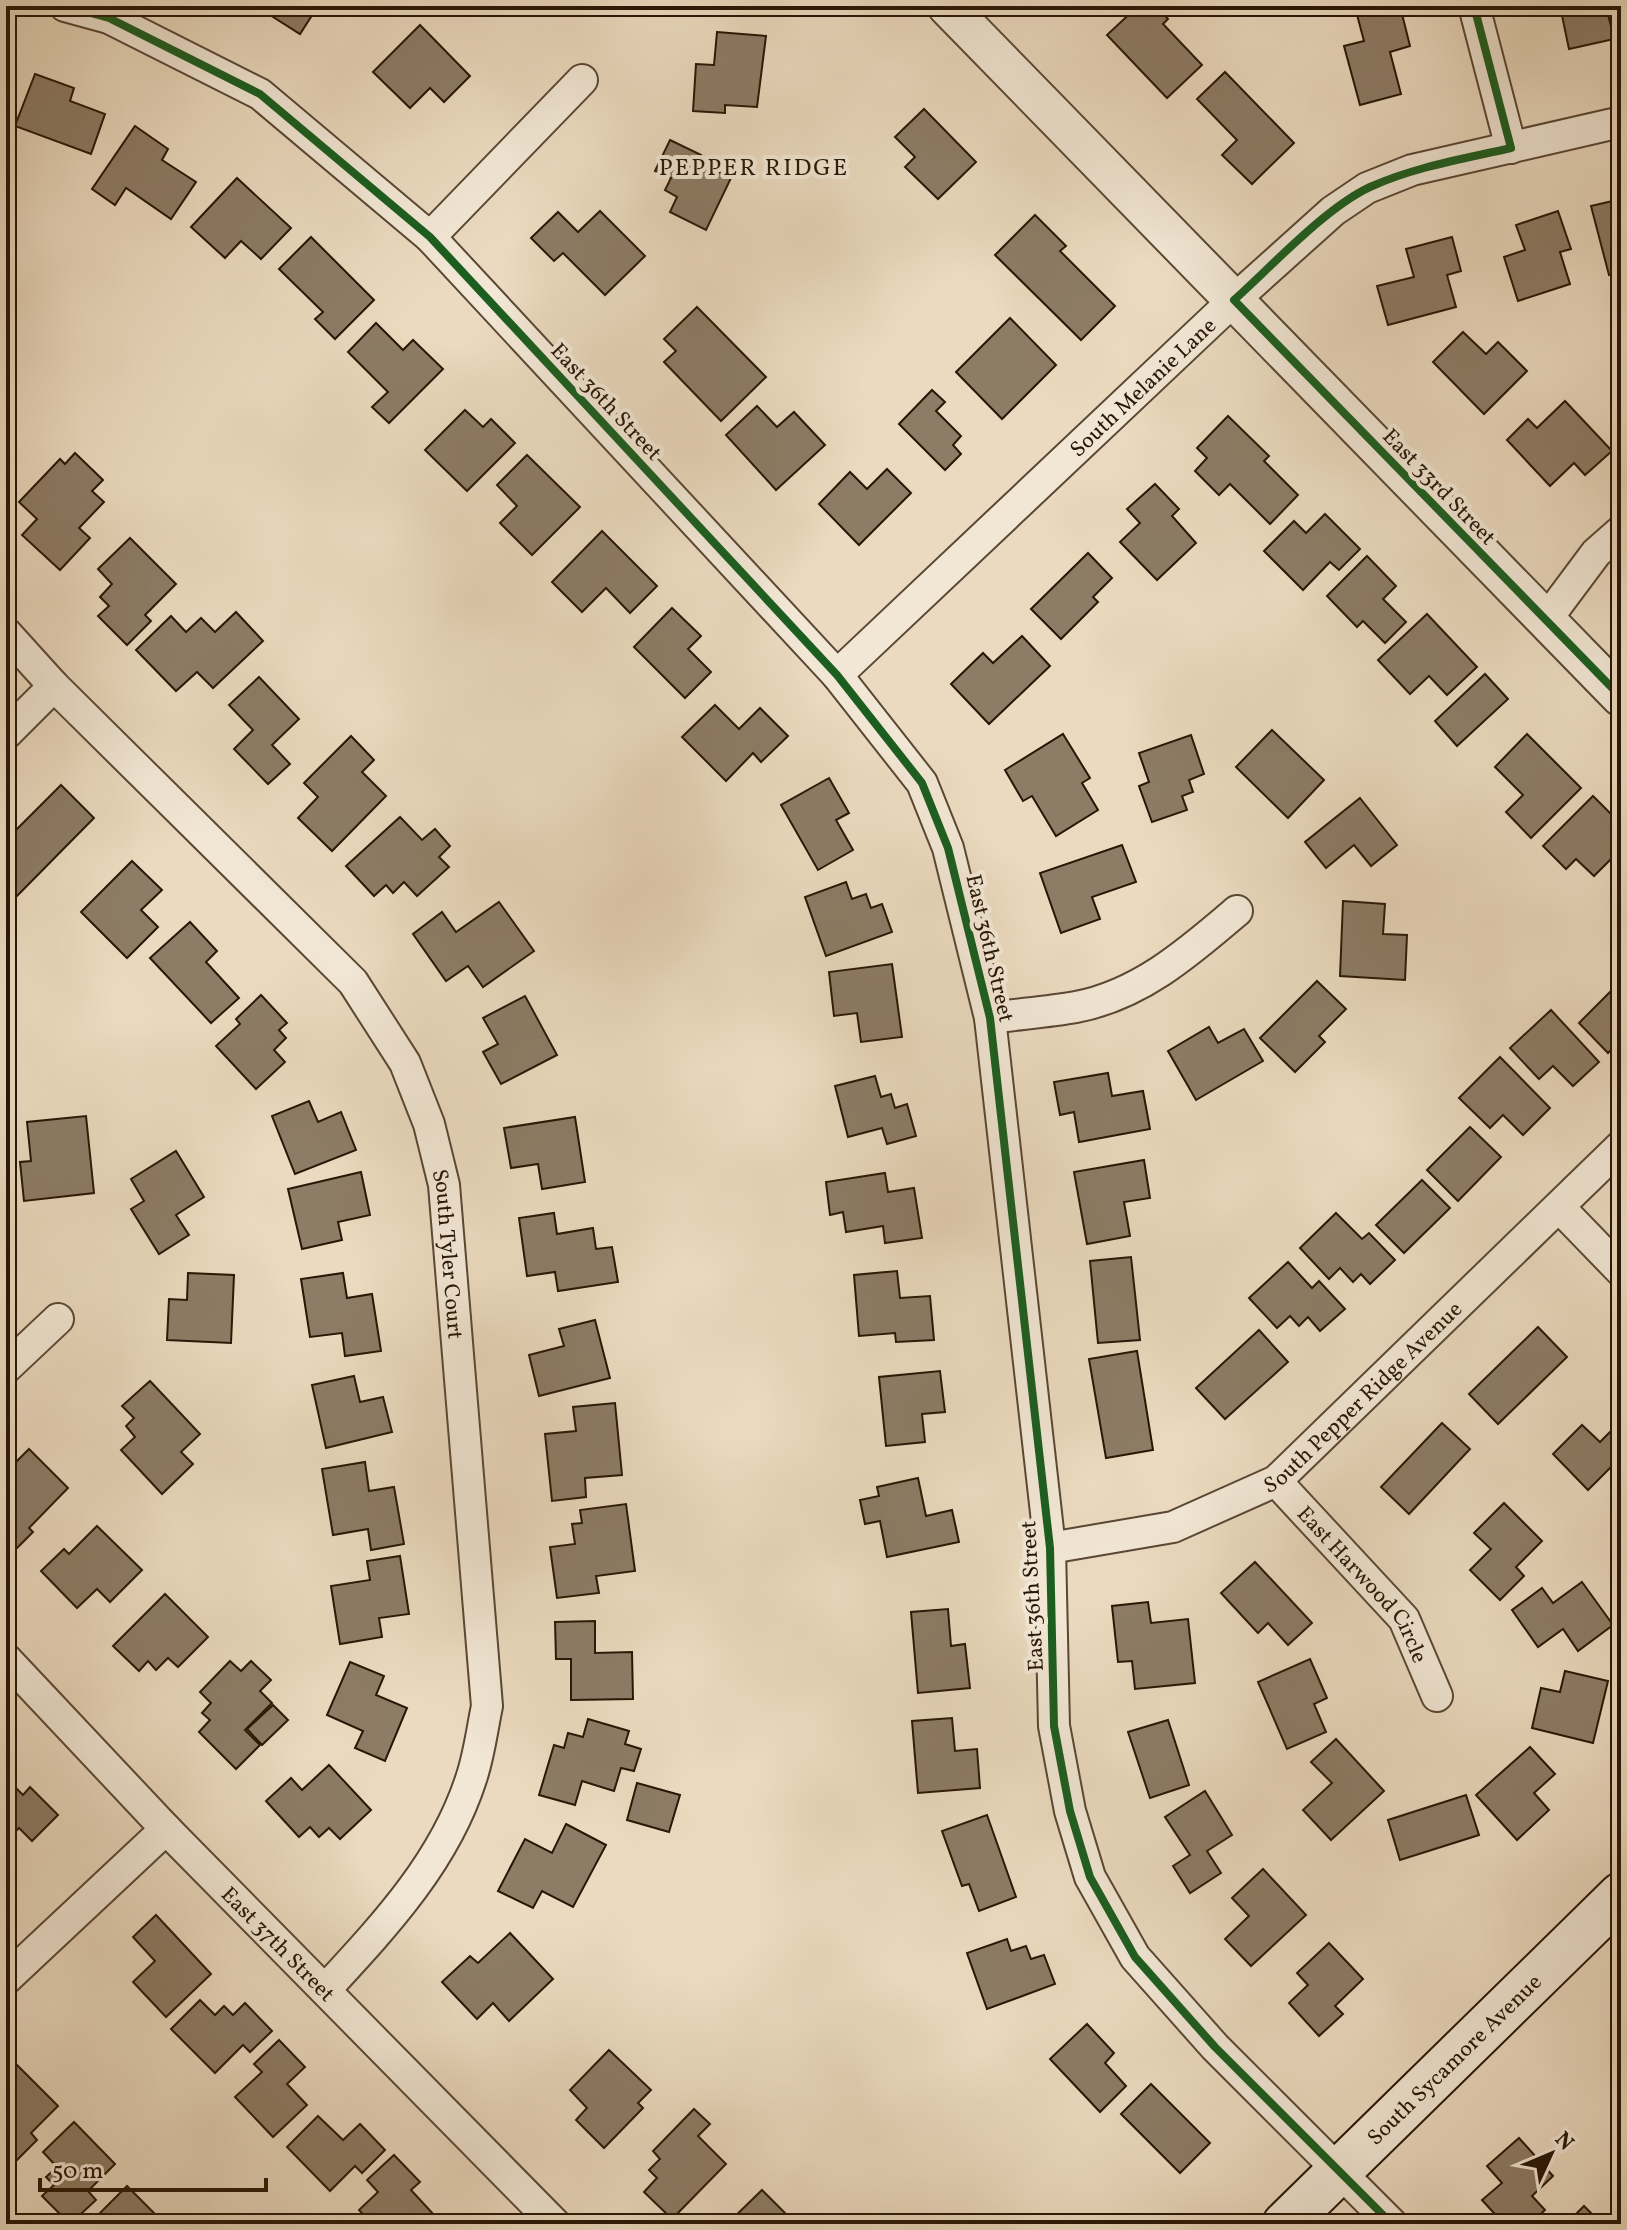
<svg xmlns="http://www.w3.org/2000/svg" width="1627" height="2230" font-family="Vollkorn,serif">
	<rect width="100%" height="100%" fill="#ebdabf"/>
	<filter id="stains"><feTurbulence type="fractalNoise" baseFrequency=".0025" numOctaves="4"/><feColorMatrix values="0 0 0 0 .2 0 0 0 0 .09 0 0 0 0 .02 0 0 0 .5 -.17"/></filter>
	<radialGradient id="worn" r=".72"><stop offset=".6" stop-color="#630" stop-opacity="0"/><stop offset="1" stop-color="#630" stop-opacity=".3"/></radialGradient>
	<g fill="#8d7c66" stroke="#281606" stroke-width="2">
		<path d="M256 6H318L300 34Z"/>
		<path d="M1138 6H1156L1168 19 1163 24 1202 65 1167 98 1107 35Z"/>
		<path d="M1375 6H1400L1410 46 1390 52 1401 94 1360 105 1344 46 1364 41 1356 11Z"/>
		<path d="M1560 6H1606L1614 39 1569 49Z"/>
		<path d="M420 25 470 76 444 102 430 88 410 108 373 72Z"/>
		<path d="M717 32 766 36 757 107 725 105V113L693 111 696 64 714 65Z"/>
		<path d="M1225 72 1294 143 1252 184 1222 155 1237 140 1197 99Z"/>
		<path d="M35 74 74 88 70 101 105 114 91 154 15 126Z"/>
		<path d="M924 109 976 162 938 199 905 167 915 157 895 137Z"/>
		<path d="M135 126 168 149 162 160 196 182 171 219 126 188 115 205 92 189Z"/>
		<path d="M670 140 701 155 697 161 731 178 706 230 670 212 677 197 665 190 671 178 655 171Z"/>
		<path d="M237 178 291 228 261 259 241 241 225 258 191 227Z"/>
		<path d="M1621 199V271L1609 275 1591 206Z"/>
		<path d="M600 211 645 256 605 295 563 253 554 261 531 238 558 212 578 232Z"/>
		<path d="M1558 211 1571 249 1560 252 1570 284 1518 301 1504 257 1525 250 1516 225Z"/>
		<path d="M1035 215 1066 246 1060 251 1115 306 1081 340 995 255Z"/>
		<path d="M311 237 374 300 335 339 315 319 323 312 279 269Z"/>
		<path d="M1452 237 1461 271 1447 275 1456 307 1388 325 1377 286 1414 277 1406 249Z"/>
		<path d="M697 307 766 377 721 421 664 362 676 351 664 339Z"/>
		<path d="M1010 318 1056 365 1002 419 956 372Z"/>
		<path d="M376 323 403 350 413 340 443 369 389 423 372 407 388 392 348 352Z"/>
		<path d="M1463 332 1486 354 1498 342 1527 371 1484 414 1433 362Z"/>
		<path d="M1621 375V393L1613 379Z"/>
		<path d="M932 390 945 402 936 411 961 436 953 445 961 454 945 470 899 424Z"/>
		<path d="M1565 401 1612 451 1585 475 1574 463 1550 486 1507 440 1528 419 1537 428Z"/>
		<path d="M757 406 777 427 794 412 825 445 776 490 726 435Z"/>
		<path d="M465 410 483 427 491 419 515 443 467 491 425 450Z"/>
		<path d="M1228 416 1269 456 1264 461 1298 495 1270 524 1230 484 1219 495 1195 471 1207 458 1197 448Z"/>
		<path d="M75 453 103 480 92 491 104 502 79 528 90 538 60 570 22 535 37 519 19 502 60 459 65 464Z"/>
		<path d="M527 455 580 507 532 555 500 523 517 506 497 485Z"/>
		<path d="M887 469 911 493 859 545 819 504 850 472 867 489Z"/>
		<path d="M1155 484 1179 509 1172 516 1196 543 1157 580 1120 542 1140 523 1127 509Z"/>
		<path d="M1325 514 1360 549 1339 570 1330 562 1303 590 1264 551 1294 521 1306 533Z"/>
		<path d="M602 531 657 586 630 613 606 588 582 612 552 582Z"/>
		<path d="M130 538 176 584 145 615 151 621 127 645 98 616 109 606 100 597 112 584 98 569Z"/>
		<path d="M1088 553 1112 578 1093 597 1098 602 1061 639 1031 609Z"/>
		<path d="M1367 556 1396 586 1383 599 1406 622 1385 643 1363 621 1357 627 1327 596Z"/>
		<path d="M672 608 701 636 688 649 711 672 685 698 634 647Z"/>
		<path d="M236 612 263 641 213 688 197 672 176 691 136 650 171 616 186 632 201 618 215 632Z"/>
		<path d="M1427 614 1477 667 1447 695 1429 676 1410 694 1378 660Z"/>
		<path d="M1022 636 1050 666 989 724 951 684 983 653 993 663Z"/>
		<path d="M1485 674 1508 699 1457 746 1435 721Z"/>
		<path d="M259 677 299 719 272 745 290 764 268 784 234 749 253 730 229 705Z"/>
		<path d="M715 705 739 729 760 708 788 736 761 762 753 753 726 781 682 737Z"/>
		<path d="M1272 730 1324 780 1288 818 1236 767Z"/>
		<path d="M1063 734 1090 778 1082 783 1098 810 1056 836 1032 796 1023 801 1005 770Z"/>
		<path d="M1527 734 1581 788 1531 838 1506 812 1523 795 1495 767Z"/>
		<path d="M1191 735 1204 774 1189 780 1193 792 1182 796 1187 810 1152 822 1139 786 1149 782 1139 753Z"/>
		<path d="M351 736 374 760 362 772 386 796 332 851 298 818 318 797 304 783Z"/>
		<path d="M829 778 849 813 836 820 853 850 818 870 781 805Z"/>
		<path d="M61 785 94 818 10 903 6 899V840Z"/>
		<path d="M1593 796 1620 823 1612 831 1621 839V849L1594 876 1576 859 1566 869 1543 846Z"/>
		<path d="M1360 798 1397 845 1371 866 1354 845 1326 868 1305 842Z"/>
		<path d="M400 817 422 840 435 829 450 846 439 857 449 867 417 896 404 882 393 893 386 885 374 896 346 866Z"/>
		<path d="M1122 845 1136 882 1092 897 1100 919 1061 933 1040 873Z"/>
		<path d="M132 861 162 890 141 910 158 927 127 958 81 912Z"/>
		<path d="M846 882 852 899 866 894 871 908 882 904 892 932 826 956 805 897Z"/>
		<path d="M1343 901 1385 904 1383 934 1407 935 1405 980 1340 976Z"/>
		<path d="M499 902 534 951 483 987 468 966 446 981 413 934 442 912 456 932Z"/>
		<path d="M190 922 217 951 206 962 239 998 211 1023 150 958Z"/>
		<path d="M892 964 902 1037 861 1042 857 1013 834 1016 829 972Z"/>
		<path d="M1317 981 1346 1009 1319 1036 1325 1042 1295 1072 1260 1038Z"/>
		<path d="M1621 981V1040L1608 1053 1579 1023Z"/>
		<path d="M261 995 287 1023 279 1030 286 1038 274 1050 285 1062 256 1089 216 1046 240 1024 236 1019Z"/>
		<path d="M525 996 557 1055 501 1084 483 1052 498 1044 483 1018Z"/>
		<path d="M1551 1010 1599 1062 1573 1086 1553 1066 1539 1079 1510 1048Z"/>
		<path d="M1209 1027 1218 1043 1244 1029 1263 1061 1196 1100 1168 1051Z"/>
		<path d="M1500 1057 1550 1108 1523 1135 1503 1115 1490 1128 1459 1098Z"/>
		<path d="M1108 1073 1112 1096 1143 1091 1150 1129 1079 1142 1074 1112 1060 1115 1054 1082Z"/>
		<path d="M875 1076 881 1097 891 1094 895 1108 907 1104 916 1136 887 1144 882 1128 848 1137 835 1086Z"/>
		<path d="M309 1101 318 1122 341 1112 356 1150 295 1174 272 1116Z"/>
		<path d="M86 1116 94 1193 24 1201 20 1162 31 1161 27 1122Z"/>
		<path d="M575 1117 585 1182 542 1189 538 1164 511 1168 504 1128Z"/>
		<path d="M1470 1127 1501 1157 1458 1201 1427 1170Z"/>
		<path d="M176 1151 204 1197 176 1215 189 1235 159 1254 131 1209 144 1201 131 1179Z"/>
		<path d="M1144 1160 1150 1198 1124 1202 1130 1236 1087 1244 1074 1172Z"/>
		<path d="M361 1172 370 1215 338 1222 342 1240 302 1249 288 1189Z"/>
		<path d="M885 1173 888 1192 914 1188 922 1238 885 1243 883 1226 846 1232 843 1212 830 1215 826 1182Z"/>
		<path d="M1422 1180 1450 1208 1404 1253 1376 1225Z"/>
		<path d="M554 1213 557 1234 593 1228 596 1249 612 1247 618 1282 558 1291 555 1272 527 1276 519 1218Z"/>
		<path d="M1336 1213 1362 1239 1369 1233 1395 1260 1370 1284 1361 1274 1353 1282 1340 1268 1329 1279 1300 1248Z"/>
		<path d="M1131 1257 1140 1340 1098 1343 1090 1261Z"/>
		<path d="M1288 1262 1312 1288 1319 1281 1345 1309 1320 1331 1308 1317 1299 1326 1290 1316 1277 1328 1249 1298Z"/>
		<path d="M897 1271 900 1298 930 1296 934 1340 896 1342 895 1333 859 1336 854 1275Z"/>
		<path d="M188 1273 234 1275 231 1343 167 1340 169 1299 187 1300Z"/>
		<path d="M343 1273 347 1298 372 1294 381 1351 345 1356 342 1333 310 1337 301 1279Z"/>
		<path d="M595 1320 610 1378 539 1396 529 1355 564 1346 559 1329Z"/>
		<path d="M1538 1327 1567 1357 1498 1424 1469 1394Z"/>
		<path d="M1259 1330 1288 1362 1225 1419 1196 1388Z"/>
		<path d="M1137 1351 1153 1450 1106 1458 1089 1359Z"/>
		<path d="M940 1371 945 1412 922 1414 925 1442 886 1446 879 1377Z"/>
		<path d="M354 1376 360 1402 383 1397 392 1432 326 1448 312 1385Z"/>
		<path d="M150 1381 200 1434 181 1452 193 1464 162 1494 121 1450 135 1437 126 1426 134 1418 122 1406Z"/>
		<path d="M615 1403 622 1475 585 1478 586 1497 552 1501 545 1434 576 1431 573 1407Z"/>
		<path d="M1621 1421V1469L1614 1464 1588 1490 1553 1454 1582 1425 1600 1442Z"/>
		<path d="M1442 1423 1470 1449 1409 1514 1381 1487Z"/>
		<path d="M29 1449 68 1488 29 1528 33 1532 16 1549 6 1539V1472Z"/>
		<path d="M365 1462 369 1491 394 1487 404 1544 371 1550 368 1529 333 1535 322 1469Z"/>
		<path d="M918 1478 926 1516 952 1510 959 1542 887 1557 880 1521 865 1524 860 1500 879 1496 877 1487Z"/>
		<path d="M1504 1503 1542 1541 1516 1567 1524 1576 1500 1600 1470 1570 1491 1549 1474 1533Z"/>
		<path d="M626 1504 635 1571 596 1576 599 1593 557 1598 550 1547 575 1544 572 1524 582 1523 580 1510Z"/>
		<path d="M97 1526 142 1570 110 1602 97 1589 77 1608 41 1571 64 1549 69 1554Z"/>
		<path d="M400 1556 409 1614 379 1618 382 1637 340 1644 331 1586 370 1580 367 1561Z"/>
		<path d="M1255 1562 1312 1623 1288 1645 1268 1623 1258 1633 1221 1593Z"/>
		<path d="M1582 1582 1613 1625 1578 1651 1563 1629 1538 1647 1512 1610 1542 1588 1553 1603Z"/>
		<path d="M165 1594 208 1637 178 1667 168 1658 156 1670 148 1661 139 1671 113 1646Z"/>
		<path d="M1148 1602 1151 1623 1188 1619 1195 1683 1135 1689 1132 1661 1118 1662 1112 1606Z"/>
		<path d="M948 1609 951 1646 965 1644 970 1688 918 1693 911 1612Z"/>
		<path d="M595 1621V1653L632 1652 633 1699 571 1700V1659H556L555 1622Z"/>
		<path d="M1310 1659 1327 1698 1314 1704 1326 1732 1287 1749 1258 1682Z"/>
		<path d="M230 1661 241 1671 251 1661 271 1680 260 1691 272 1703 245 1730 260 1745 236 1769 199 1732 210 1720 202 1713 211 1703 200 1692Z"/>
		<path d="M350 1662 384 1676 376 1695 407 1708 385 1761 355 1748 363 1731 327 1715Z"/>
		<path d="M1565 1671 1608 1681 1593 1743 1532 1728 1541 1688 1560 1692Z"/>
		<path d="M273 1705 288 1720 262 1745 247 1729Z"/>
		<path d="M952 1718 955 1751 977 1749 980 1788 918 1793 912 1721Z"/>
		<path d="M588 1719 629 1731 625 1744 641 1749 634 1771 621 1768 614 1791 582 1781 575 1805 539 1795 554 1745 564 1748 568 1733 583 1737Z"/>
		<path d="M1168 1720 1189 1785 1150 1798 1128 1732Z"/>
		<path d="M1336 1739 1384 1791 1331 1840 1303 1810 1332 1783 1311 1762Z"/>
		<path d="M1530 1747 1555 1774 1534 1793 1549 1810 1517 1840 1476 1795Z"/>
		<path d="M329 1765 371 1810 340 1839 329 1828 319 1837 310 1827 299 1837 266 1801 291 1778 302 1790Z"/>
		<path d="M10 1782 23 1795 30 1787 58 1815 32 1841 19 1828 6 1841V1786Z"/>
		<path d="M637 1783 680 1795 669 1832 627 1820Z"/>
		<path d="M1205 1791 1232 1835 1207 1851 1221 1873 1190 1893 1173 1866 1190 1855 1165 1817Z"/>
		<path d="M1466 1795 1479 1835 1400 1860 1388 1820Z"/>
		<path d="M987 1815 1016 1897 979 1911 969 1884 962 1886 942 1831Z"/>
		<path d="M566 1824 606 1845 573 1907 542 1891 533 1908 498 1891 525 1839 552 1853Z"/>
		<path d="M1263 1869 1306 1915 1251 1966 1225 1939 1249 1916 1232 1898Z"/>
		<path d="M156 1915 211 1974 166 2017 133 1982 155 1961 133 1937Z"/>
		<path d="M510 1933 553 1979 509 2021 493 2003 477 2019 442 1982 470 1956 478 1963Z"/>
		<path d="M1007 1939 1011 1951 1026 1946 1031 1959 1044 1955 1055 1984 987 2009 967 1953Z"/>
		<path d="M1329 1943 1363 1979 1335 2006 1343 2014 1319 2036 1289 2003 1308 1985 1297 1973Z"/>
		<path d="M200 2000 215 2015 224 2006 233 2015 245 2003 272 2031 250 2052 243 2045 215 2073 171 2029Z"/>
		<path d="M1087 2024 1114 2053 1105 2063 1126 2086 1100 2112 1050 2059Z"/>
		<path d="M279 2040 305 2067 287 2084 307 2105 273 2137 235 2097 262 2072 254 2064Z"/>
		<path d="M609 2050 651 2090 638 2103 643 2108 604 2148 576 2120 587 2108 570 2090Z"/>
		<path d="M14 2062 58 2106 31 2133 37 2140 12 2165 6 2159V2070Z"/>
		<path d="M1151 2084 1210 2143 1180 2173 1121 2114Z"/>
		<path d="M694 2109 710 2124 698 2136 726 2164 672 2219 644 2192 657 2178 649 2170 660 2159 653 2151Z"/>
		<path d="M318 2116 343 2140 360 2124 385 2150 362 2173 355 2166 330 2191 287 2147Z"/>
		<path d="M74 2122 115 2164 88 2191 96 2200 70 2224 42 2196 54 2185 46 2177 57 2167 43 2152Z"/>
		<path d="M1519 2138 1553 2176 1532 2196 1545 2210 1530 2224H1504L1482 2200 1502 2183 1487 2166Z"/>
		<path d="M394 2155 420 2182 411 2190 435 2216 426 2224H372L359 2210 378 2192 367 2180Z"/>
		<path d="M127 2186 165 2224H106L98 2215Z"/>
		<path d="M762 2190 796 2224H727Z"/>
		<path d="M1584 2206 1602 2224H1566Z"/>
	</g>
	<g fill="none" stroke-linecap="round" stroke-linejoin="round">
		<g stroke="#594734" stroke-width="34">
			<g id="minor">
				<path d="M65 6 109 18 260 94 430 237 837 675 922 783 948 848 990 1018 1050 1548 1054 1726 1070 1811 1090 1877 1135 1957 1215 2047 1392 2224"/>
				<path d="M1474 6 1511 148"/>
				<path d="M430 237 582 80"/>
				<path d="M1546 620 1596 553 1621 531"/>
				<path id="s1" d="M6 633 54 686 353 982 405 1063 429 1124 444 1185 487 1706C482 1730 479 1756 471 1779 444 1863 383 1927 325 1990"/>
				<path id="s2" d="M837 675 1234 300 1333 211 1367 188 1412 170 1621 122"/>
				<path d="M6 734 54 686"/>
				<path d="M990 1018C1018 1014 1048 1012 1076 1007 1140 995 1189 952 1237 911"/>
				<path d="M1559 1207 1621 1271"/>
				<path d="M6 1368 58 1319"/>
				<path id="s3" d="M1276 1481 1404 1619 1437 1696"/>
				<path id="s4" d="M1050 1548 1173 1527 1276 1481 1621 1146"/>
				<path id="s5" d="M6 1659 166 1829 555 2224"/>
				<path d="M6 1979 166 1829"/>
			</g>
		</g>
		<g stroke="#594734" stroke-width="42">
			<path id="tertiary" d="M947 6 1621 697"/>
		</g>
		<g stroke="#281606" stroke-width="48">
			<g id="secondary">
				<path id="s6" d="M1285 2224 1621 1895"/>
			</g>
		</g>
		<use href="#minor" stroke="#f2e7d5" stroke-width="30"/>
		<use href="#tertiary" stroke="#f2e7d5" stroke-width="38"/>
		<use href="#secondary" stroke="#f2e7d5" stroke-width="44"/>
		<g stroke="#f2e7d5" stroke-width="13">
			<g id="cycleway">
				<path d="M65 6 109 18 260 94 430 237 837 675 922 783 948 848 990 1018 1050 1548 1054 1726 1070 1811 1090 1877 1135 1957 1215 2047 1392 2224"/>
				<path d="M1474 6 1511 148C1463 159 1414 167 1370 187 1325 208 1271 267 1234 300L1621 697"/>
			</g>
		</g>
		<use href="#cycleway" stroke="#1b5e20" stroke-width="8"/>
	</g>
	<g text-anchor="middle" stroke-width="8" stroke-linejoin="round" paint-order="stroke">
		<g font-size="22" fill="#281606" stroke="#f2e7d5">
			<text dy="8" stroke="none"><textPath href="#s2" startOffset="420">South Melanie Lane</textPath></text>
			<text transform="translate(607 401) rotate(47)" y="8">East 36th Street</text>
			<text transform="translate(1440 486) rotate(46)" y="8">East 33rd Street</text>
			<text transform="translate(991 948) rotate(77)" y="8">East 36th Street</text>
			<text dy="8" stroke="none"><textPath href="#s1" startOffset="786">South Tyler Court</textPath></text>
			<text dy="8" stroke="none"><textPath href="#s4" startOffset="358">South Pepper Ridge Avenue</textPath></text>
			<text dy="8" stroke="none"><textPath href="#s3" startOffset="136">East Harwood Circle</textPath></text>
			<text transform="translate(1031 1596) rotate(-93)" y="8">East 36th Street</text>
			<text dy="8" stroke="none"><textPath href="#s5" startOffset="394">East 37th Street</textPath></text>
			<text dy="8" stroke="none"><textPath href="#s6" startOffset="236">South Sycamore Avenue</textPath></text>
		</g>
		<g font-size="24" letter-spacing="2" fill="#281606" stroke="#f2e7d5">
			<text x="754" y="175">PEPPER RIDGE</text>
		</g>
	</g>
	<rect width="1627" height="2230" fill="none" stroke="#ebdabf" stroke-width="32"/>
	<rect x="8" y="8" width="1611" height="2214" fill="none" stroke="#281606" stroke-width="4"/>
	<rect x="16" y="16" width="1595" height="2198" fill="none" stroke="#281606" stroke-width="2"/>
	<g transform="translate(1551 2154) rotate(46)" stroke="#f2e7d5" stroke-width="6" paint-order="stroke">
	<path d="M0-6L14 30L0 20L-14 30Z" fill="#281606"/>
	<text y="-12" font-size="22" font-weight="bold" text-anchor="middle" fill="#281606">N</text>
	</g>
	<path d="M40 2178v12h226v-12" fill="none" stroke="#281606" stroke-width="4"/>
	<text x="52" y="2178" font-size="24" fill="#281606" stroke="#f2e7d5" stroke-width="6" paint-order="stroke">50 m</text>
	<rect width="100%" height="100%" filter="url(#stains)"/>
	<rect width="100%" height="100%" fill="url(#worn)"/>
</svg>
